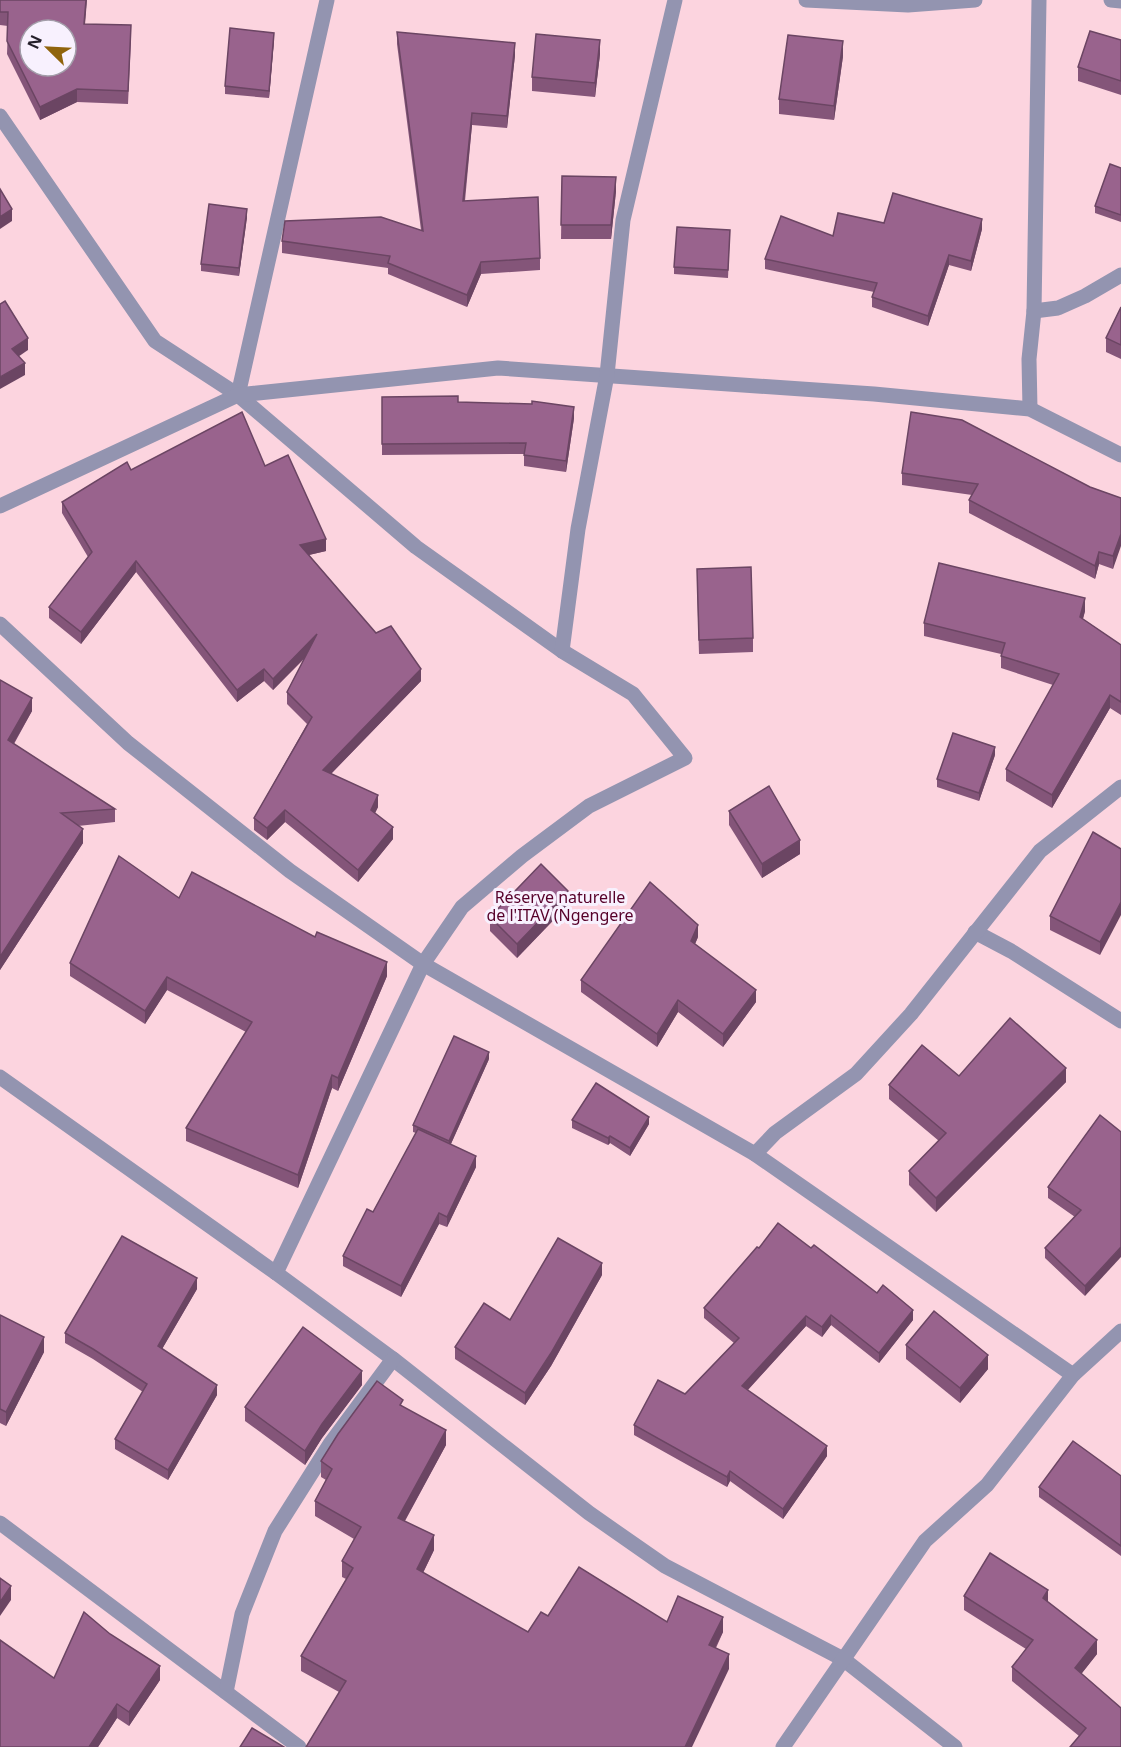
<svg xmlns="http://www.w3.org/2000/svg" width="1121" height="1747" font-family="'Noto Sans',sans-serif">
	<rect width="100%" height="100%" fill="#f8f1fe"/>
	<path fill="#fcd4df" fill-rule="evenodd" d="M0 0H1121V1747H0ZM30 30H66V66H30Z"/>
	<g fill="none" stroke-linecap="round" stroke-linejoin="round">
		<g stroke="#9394b0" stroke-width="15">
			<path d="M806 0 908 5 975 0"/>
			<path d="M1111 0 1121 1"/>
			<path d="M0 116 155 341 238 395 416 547 562 651 633 694 685 758 589 806 522 856 462 907 423 964 276 1273"/>
			<path d="M1034 311 1058 308 1085 296 1121 275"/>
			<path d="M238 395 327 0"/>
			<path d="M1030 409 1029 359 1034 311 1039 0"/>
			<path d="M0 506 238 395 498 368 874 394 1030 409 1121 455"/>
			<path d="M0 624 128 743 290 871 423 964 755 1154 1073 1375"/>
			<path d="M562 651 578 529 607 375 623 220 675 0"/>
			<path d="M975 932 1011 951 1121 1021"/>
			<path d="M0 1077 276 1273 393 1359 589 1513 665 1566 843 1659 955 1747"/>
			<path d="M755 1154 775 1133 856 1074 911 1014 1040 851 1121 787"/>
			<path d="M0 1523 299 1747"/>
			<path d="M226 1692 242 1614 275 1531 330 1444 393 1359"/>
			<path d="M783 1747 925 1541 987 1485 1073 1375 1121 1331"/>
		</g>
	</g>
	<g fill="#845579">
		<path d="M0 0 85 24 131 39 128 104 77 102 40 120 7 54 8 26 0 25Z"/>
		<path d="M397 32 515 55 507 128 472 125 465 201 540 258V270L481 274 467 307 388 274V268L282 253V241L421 230 397 44Z"/>
		<path d="M274 40 269 98 225 94V86Z"/>
		<path d="M1121 40V95L1078 81V67Z"/>
		<path d="M600 54 595 97 532 91V77Z"/>
		<path d="M843 56 834 120 779 114V99Z"/>
		<path d="M1121 168V222L1095 213V206Z"/>
		<path d="M562 176 616 191 611 239H561Z"/>
		<path d="M247 217 239 276 201 271V264Z"/>
		<path d="M884 223 982 229 971 271 949 265 928 326 872 307V297L874 292 765 269V259L833 236Z"/>
		<path d="M730 230 728 278 674 274V267Z"/>
		<path d="M1121 307V359L1106 352V338Z"/>
		<path d="M382 397 458 402 574 418 566 472 524 466V454L382 455Z"/>
		<path d="M265 466 326 551 309 555 376 633 421 681 331 774 378 807 375 813 393 839 358 882 285 822 267 840 254 830V818L307 724 287 704V692L304 659 273 690 264 681 237 702 136 572 81 644 49 618V607L88 557 62 513V502L131 470Z"/>
		<path d="M902 473 1090 487 1121 498 1113 569 1099 564 1095 579 969 513V500L972 495 902 485Z"/>
		<path d="M697 583 753 638V652L699 654Z"/>
		<path d="M1085 611 1083 619 1121 645V715L1110 708 1052 808 1006 781V769L1053 685 1001 668V654L924 636V623Z"/>
		<path d="M0 680 32 711 14 744 115 809V822L78 826 83 843 0 970Z"/>
		<path d="M995 755 979 801 937 787V779Z"/>
		<path d="M729 811 800 854 762 878 729 825Z"/>
		<path d="M1121 849 1100 955 1050 930V916Z"/>
		<path d="M179 898 387 976 338 1091 332 1088 298 1188 186 1141V1128L246 1032 167 990 145 1024 70 976V963Z"/>
		<path d="M568 905 517 958 490 931V917Z"/>
		<path d="M698 937 695 944 756 1002 723 1047 678 1012 657 1047 581 992V980Z"/>
		<path d="M489 1059 451 1144 476 1167 447 1227 439 1224 401 1297 343 1266V1256L373 1212 416 1133 413 1132V1125Z"/>
		<path d="M959 1076 1066 1082 936 1212 909 1185V1171L939 1141 889 1099V1085Z"/>
		<path d="M1100 1115 1085 1296 1045 1258V1248L1075 1217 1048 1198V1187Z"/>
		<path d="M572 1120 649 1124 630 1156 610 1143 608 1145 572 1128Z"/>
		<path d="M759 1248H811L913 1320 879 1363 831 1325 822 1337 806 1326 748 1390 827 1456 783 1519 730 1481 727 1487 634 1435V1425L685 1394 734 1343 704 1318V1308Z"/>
		<path d="M602 1275 551 1366 525 1405 455 1359V1347Z"/>
		<path d="M197 1289 162 1349 217 1395 168 1480 115 1449V1439L143 1392 93 1359 65 1343V1333Z"/>
		<path d="M0 1315 44 1352 6 1426 0 1423Z"/>
		<path d="M906 1345 988 1369 960 1403 906 1359Z"/>
		<path d="M362 1385 322 1438 305 1465 245 1421V1407Z"/>
		<path d="M403 1407 446 1445 405 1521 434 1550 423 1573 528 1632 548 1616 667 1622 723 1632 716 1648 729 1669 339 1692 301 1671V1656L346 1579 342 1577V1561L354 1539 315 1516V1501L326 1480 321 1477V1461Z"/>
		<path d="M1121 1476V1556L1039 1497V1487Z"/>
		<path d="M964 1596 1048 1602 1097 1654 1081 1674 1121 1708 1079 1736 1012 1681V1667L1026 1649 964 1610Z"/>
		<path d="M54 1678 160 1680 129 1726 117 1718 98 1747H0Z"/>
	</g>
	<g fill="#6b4563">
		<path d="M86 0H87L84 37V24Z"/>
		<path d="M274 33V40L269 98V91Z"/>
		<path d="M600 40V54L595 97V83Z"/>
		<path d="M843 41V56L834 120V106Z"/>
		<path d="M515 43V55L507 128V116Z"/>
		<path d="M77 89V102L40 120V107Z"/>
		<path d="M472 113V125L463 213V201Z"/>
		<path d="M616 177V191L611 239V225Z"/>
		<path d="M12 209V221L0 229V217Z"/>
		<path d="M247 209V217L239 276V268Z"/>
		<path d="M982 219V229L971 271V261Z"/>
		<path d="M949 255V265L928 326V316Z"/>
		<path d="M481 262V274L467 307V295Z"/>
		<path d="M28 338V350L12 361V349Z"/>
		<path d="M25 363V375L0 389V377Z"/>
		<path d="M574 407V418L566 472V461Z"/>
		<path d="M1121 534V546L1113 569V556Z"/>
		<path d="M326 539V551L300 557V545Z"/>
		<path d="M1099 552V564L1095 579V566Z"/>
		<path d="M136 561V572L81 644V632Z"/>
		<path d="M1085 598V611L1080 629V617Z"/>
		<path d="M317 634V645L273 690V679Z"/>
		<path d="M264 669V681L237 702V690Z"/>
		<path d="M421 669V681L323 782V770Z"/>
		<path d="M1110 695V708L1052 808V795Z"/>
		<path d="M32 698V711L8 753V740Z"/>
		<path d="M995 747V755L979 801V793Z"/>
		<path d="M378 795V807L371 821V810Z"/>
		<path d="M285 810V822L267 840V828Z"/>
		<path d="M393 827V839L358 882V870Z"/>
		<path d="M83 829V843L0 970V957Z"/>
		<path d="M800 840V854L762 878V864Z"/>
		<path d="M568 891V905L517 958V944Z"/>
		<path d="M1121 902V915L1100 955V942Z"/>
		<path d="M698 925V937L691 953V941Z"/>
		<path d="M387 962V976L338 1091V1078Z"/>
		<path d="M167 977V990L145 1024V1011Z"/>
		<path d="M756 990V1002L723 1047V1034Z"/>
		<path d="M678 1000V1012L657 1047V1034Z"/>
		<path d="M489 1052V1059L449 1148V1141Z"/>
		<path d="M1066 1068V1082L936 1212V1198Z"/>
		<path d="M332 1075V1088L298 1188V1175Z"/>
		<path d="M649 1117V1124L630 1156V1148Z"/>
		<path d="M610 1136V1143L608 1145V1138Z"/>
		<path d="M476 1156V1167L447 1227V1217Z"/>
		<path d="M439 1213V1224L401 1297V1286Z"/>
		<path d="M1121 1247V1257L1085 1296V1286Z"/>
		<path d="M602 1263V1275L551 1366 525 1405V1393Z"/>
		<path d="M197 1278V1289L158 1356V1346Z"/>
		<path d="M913 1310V1320L879 1363V1353Z"/>
		<path d="M831 1315V1325L822 1337V1327Z"/>
		<path d="M806 1316V1326L742 1396V1386Z"/>
		<path d="M44 1337V1352L6 1426V1412Z"/>
		<path d="M988 1355V1369L960 1403V1388Z"/>
		<path d="M362 1371V1385L322 1438 305 1465V1451L322 1424Z"/>
		<path d="M217 1385V1395L168 1480V1470Z"/>
		<path d="M446 1430V1445L398 1533V1518Z"/>
		<path d="M827 1446V1456L783 1519V1509Z"/>
		<path d="M730 1471V1481L727 1487V1477Z"/>
		<path d="M434 1535V1550L417 1585V1569Z"/>
		<path d="M11 1586V1600L0 1616V1602Z"/>
		<path d="M1048 1590V1603L1043 1598Z"/>
		<path d="M723 1617V1632L709 1660V1645Z"/>
		<path d="M1097 1640V1654L1075 1682V1668Z"/>
		<path d="M729 1654V1669L692 1747H685Z"/>
		<path d="M160 1666V1680L129 1726V1712Z"/>
		<path d="M117 1704V1718L98 1747H89Z"/>
	</g>
	<g fill="#99638d" stroke="#6b4563" stroke-width="1.5" fill-rule="evenodd">
		<path d="M0 0H86L84 24 131 25 128 91 77 89 40 107 7 41 8 12H0ZM30 30H66V66H30Z"/>
		<path d="M230 28 274 33 269 91 225 86Z"/>
		<path d="M1090 31 1121 40V81L1078 67Z"/>
		<path d="M397 32 515 43 507 116 472 113 463 201 538 197 540 258 481 262 467 295 388 263 390 256 282 241 285 221 381 217 423 231Z"/>
		<path d="M536 34 600 40 595 83 532 77Z"/>
		<path d="M788 35 843 41 834 106 779 99Z"/>
		<path d="M1110 164 1121 168V215L1095 206Z"/>
		<path d="M562 176 616 177 611 225H561Z"/>
		<path d="M0 189 12 209 0 217Z"/>
		<path d="M893 193 982 219 971 261 949 255 928 316 872 297 877 283 765 259 781 216 833 236 838 213 884 223Z"/>
		<path d="M209 204 247 209 239 268 201 264Z"/>
		<path d="M677 227 730 230 728 270 674 267Z"/>
		<path d="M5 301 28 338 12 349 25 363 0 377V304Z"/>
		<path d="M1121 307V345L1106 338Z"/>
		<path d="M458 396V402L532 404V401L574 407 566 461 524 455 526 443 382 444V397Z"/>
		<path d="M242 412 265 466 288 455 326 539 300 545 376 633 391 626 421 669 323 770 378 795 371 810 393 827 358 870 285 810 267 828 254 818 312 717 287 692 317 634 273 679 264 669 237 690 136 561 81 632 49 607 92 552 62 502 127 462 131 470Z"/>
		<path d="M911 412 962 420 1090 487 1121 498V534L1113 556 1099 552 1095 566 969 500 978 484 902 473Z"/>
		<path d="M939 563 1085 598 1080 617 1121 645V702L1110 695 1052 795 1006 769 1059 674 1001 656 1005 643 924 623Z"/>
		<path d="M751 567 753 638 699 640 697 569Z"/>
		<path d="M0 680 32 698 8 740 115 809 61 813 83 829 0 957Z"/>
		<path d="M953 733 995 747 979 793 937 779Z"/>
		<path d="M769 786 800 840 762 864 729 811Z"/>
		<path d="M1093 832 1121 849V902L1100 942 1050 916Z"/>
		<path d="M119 856 179 898 192 872 315 937 317 932 387 962 338 1078 332 1075 298 1175 186 1128 252 1022 167 977 145 1011 70 963Z"/>
		<path d="M541 864 568 891 517 944 490 917Z"/>
		<path d="M650 882 698 925 691 941 756 990 723 1034 678 1000 657 1034 581 980Z"/>
		<path d="M1010 1018 1066 1068 936 1198 909 1171 946 1133 889 1085 922 1045 959 1076Z"/>
		<path d="M454 1036 489 1052 449 1141 413 1125Z"/>
		<path d="M596 1083 649 1117 630 1148 610 1136 608 1138 572 1120Z"/>
		<path d="M1100 1115 1121 1132V1247L1085 1286 1045 1248 1081 1210 1048 1187Z"/>
		<path d="M418 1129 476 1156 447 1217 439 1213 401 1286 343 1256 367 1209 373 1212Z"/>
		<path d="M778 1223 811 1248 814 1245 877 1293 883 1285 913 1310 879 1353 831 1315 822 1327 806 1316 742 1386 827 1446 783 1509 730 1471 727 1477 634 1425 658 1380 685 1394 739 1338 704 1308 757 1247 759 1248Z"/>
		<path d="M122 1236 197 1278 158 1346 217 1385 168 1470 115 1439 147 1384 93 1349 65 1333Z"/>
		<path d="M558 1238 602 1263 551 1353 525 1393 455 1347 484 1303 510 1320Z"/>
		<path d="M934 1311 988 1355 960 1388 906 1345Z"/>
		<path d="M0 1315 44 1337 6 1412 0 1409Z"/>
		<path d="M303 1327 362 1371 322 1424 305 1451 245 1407Z"/>
		<path d="M377 1381 403 1400 400 1405 446 1430 398 1518 434 1535 417 1569 528 1632 541 1612 548 1616 579 1567 667 1622 678 1596 723 1617 709 1645 729 1654 685 1747H306L346 1681 301 1656 353 1568 342 1561 361 1527 315 1501 332 1469 321 1461 338 1434Z"/>
		<path d="M1073 1441 1121 1476V1546L1039 1487Z"/>
		<path d="M990 1553 1048 1590 1043 1598 1097 1640 1075 1668 1121 1708V1747H1070L1086 1728 1012 1667 1033 1640 964 1596Z"/>
		<path d="M0 1578 11 1586 0 1602Z"/>
		<path d="M84 1612 110 1634 160 1666 129 1712 117 1704 89 1747H0V1640L54 1678Z"/>
		<path d="M252 1728 284 1747H240Z"/>
	</g>
	<g text-anchor="middle" stroke-width="6" stroke-linejoin="round" paint-order="stroke">
		<g font-size="16" fill="#560029" stroke="#f8f1fe">
			<text x="560" y="903">Réserve naturelle<tspan x="560" dy="18">de l'ITAV (Ngengere</tspan></text>
		</g>
	</g>
	<g transform="translate(48 48) rotate(294)"><circle r="28" fill="#f8f1fe" stroke="#a39da9" stroke-width="1.5"/>
	<path d="M0-4.5L10 22L0 15L-10 22Z" fill="#90640c"/>
	<text y="-9" font-size="16" font-weight="bold" text-anchor="middle" fill="#241f2a">N</text>
	</g>
</svg>
